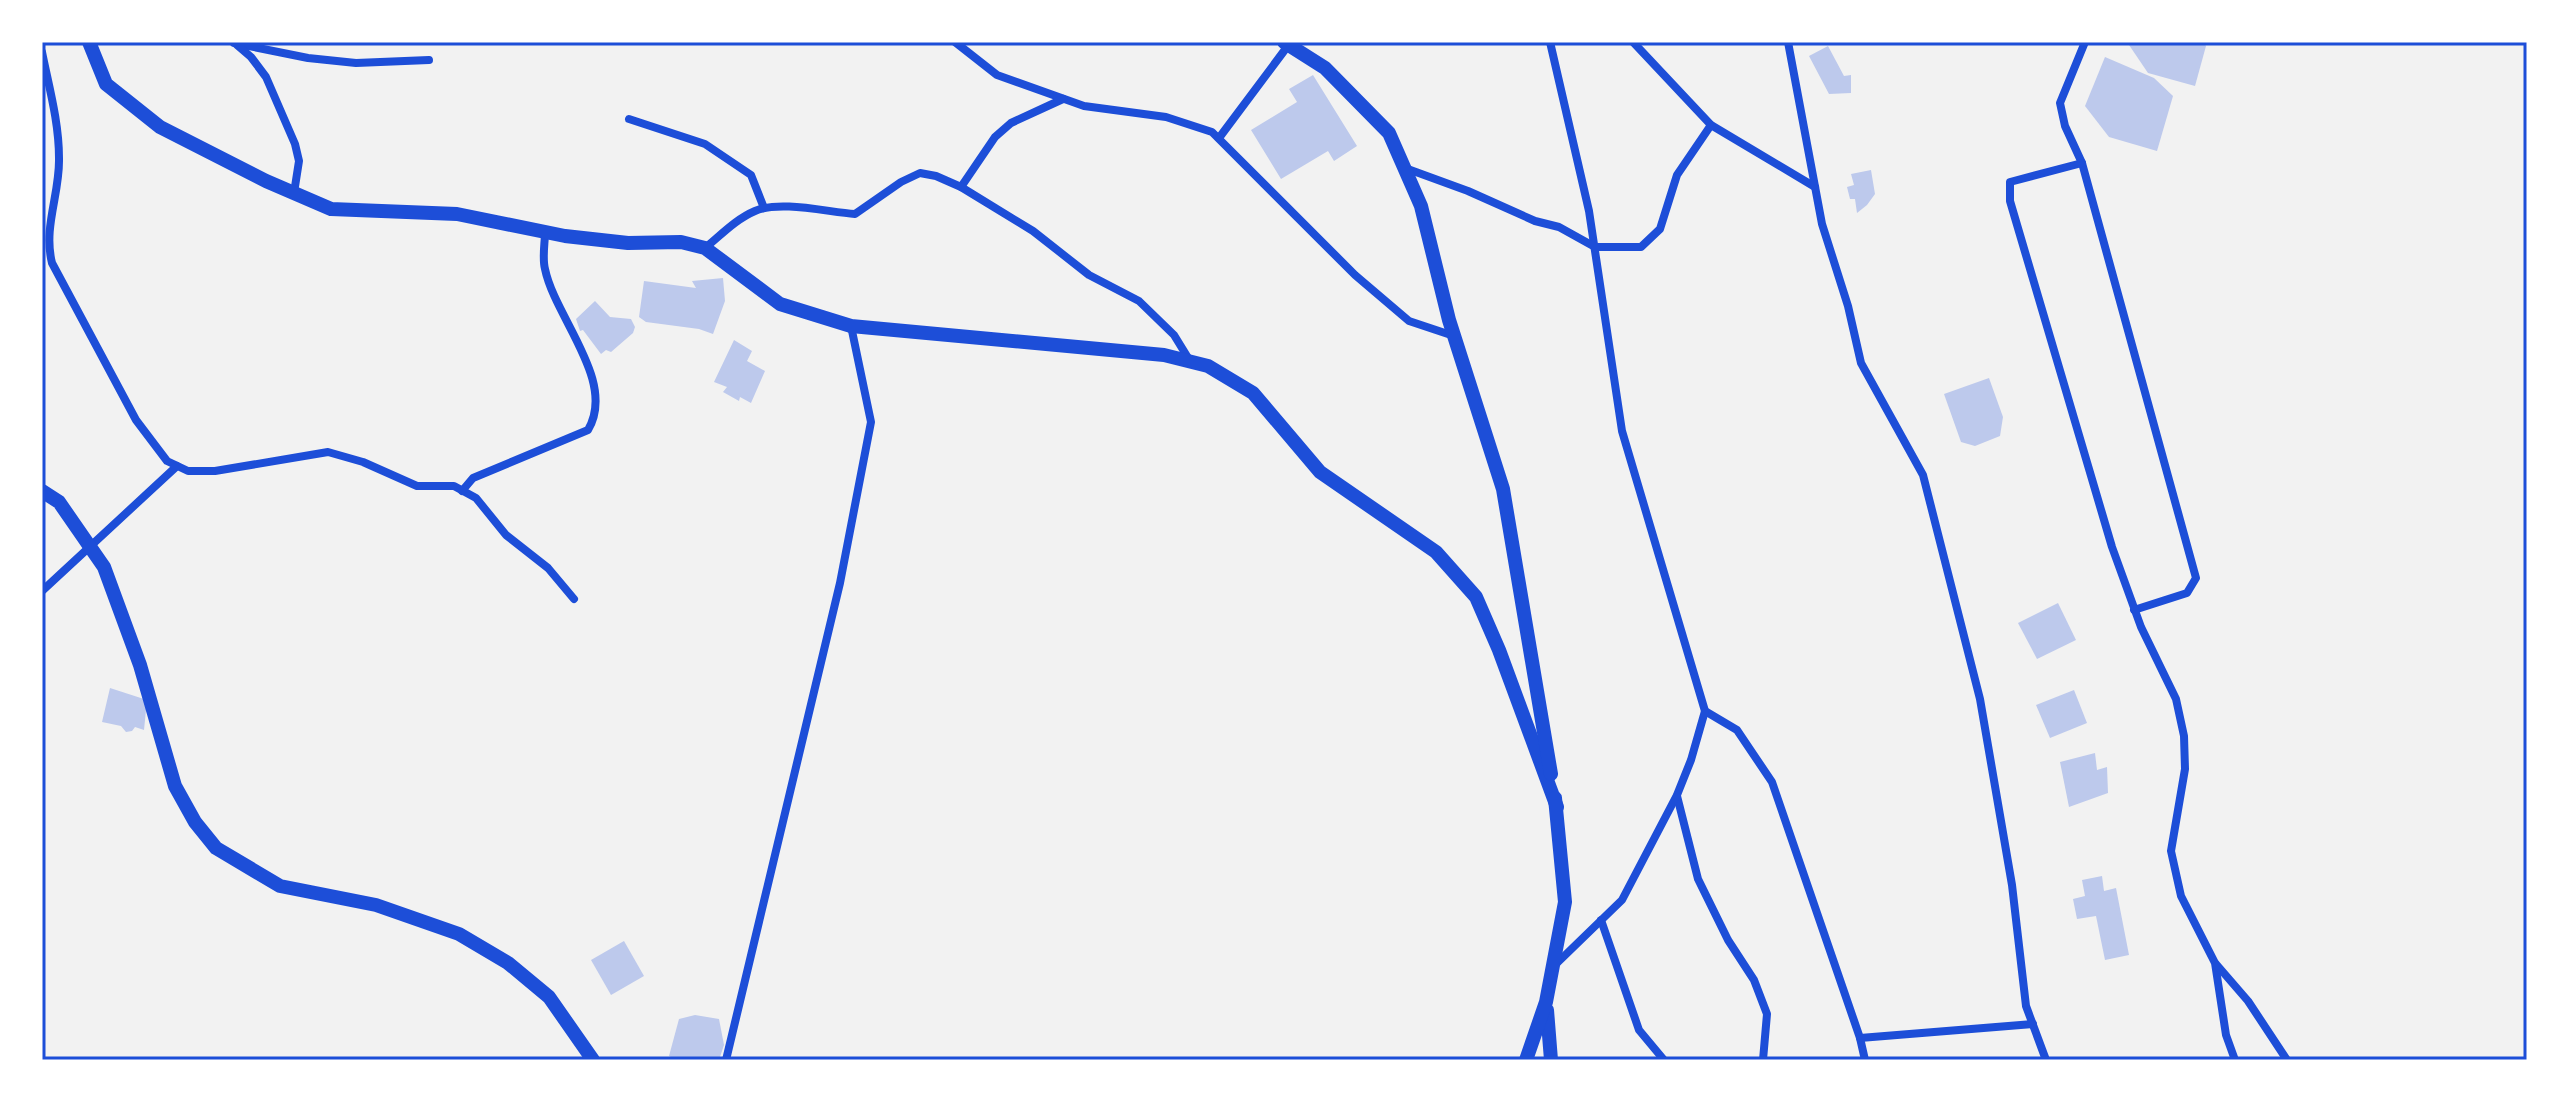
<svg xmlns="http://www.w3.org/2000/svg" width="2569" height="1102" font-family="Arial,sans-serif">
	<rect width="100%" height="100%" fill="#f2f2f2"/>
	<g fill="#bdc9ec">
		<path d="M2127 42H2203L2206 46 2195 86 2148 73Z"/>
		<path d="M1828 46 1844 76 1851 75V93L1829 94 1809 56Z"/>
		<path d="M2105 57 2154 78 2173 96 2157 151 2109 137 2085 106Z"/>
		<path d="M1313 75 1357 146 1334 161 1328 151 1281 179 1251 130 1297 102 1289 89Z"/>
		<path d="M1871 170 1875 194 1867 205 1857 213 1855 199H1850L1847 187 1854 185 1851 174Z"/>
		<path d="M723 278 725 301 713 334 699 329 646 322 639 317 644 281 696 288 692 281Z"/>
		<path d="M595 301 610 317 631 319 635 327 633 333 611 352 606 350 601 354 583 330 580 331 576 319Z"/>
		<path d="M734 340 752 351 747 361 765 371 751 403 740 397 739 401 723 392 727 387 714 382Z"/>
		<path d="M1989 378 2003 417 2000 436 1975 446 1961 442 1944 394Z"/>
		<path d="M2058 603 2076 640 2037 659 2018 623Z"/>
		<path d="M110 688 147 700 144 730 135 727 132 731 126 732 121 726 102 722Z"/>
		<path d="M2074 690 2087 723 2050 738 2036 705Z"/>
		<path d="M2095 753 2097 770 2107 767 2108 793 2069 807 2060 762Z"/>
		<path d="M2102 876 2104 891 2116 888 2129 955 2105 960 2096 916 2077 919 2073 899 2085 896 2082 880Z"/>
		<path d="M624 941 644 976 611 995 591 960Z"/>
		<path d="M695 1015 719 1019 724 1045 719 1060H676L669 1056 679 1019Z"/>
	</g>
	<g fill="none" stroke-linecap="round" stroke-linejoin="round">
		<g stroke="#1d4ed8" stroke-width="8">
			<path d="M955 42 997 75 1084 106 1166 117 1212 132 1355 275 1409 321 1454 336"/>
			<path d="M1550 42 1589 211 1622 431 1705 711 1737 730 1772 782 1860 1038 1865 1060"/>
			<path d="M1633 42 1711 125 1815 187"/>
			<path d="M1788 42 1822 224 1848 306 1861 363 1923 475 1980 699 2012 885 2026 1006 2046 1060"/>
			<path d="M2085 42 2060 103 2065 126 2082 163 2196 578 2187 593 2134 610"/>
			<path d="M234 43 308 58 356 63 429 60"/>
			<path d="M237 45 251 57 266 77 295 144 299 161 294 193"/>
			<path d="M42 52C49 87 59 122 59 158 60 194 43 227 52 263L136 420 167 461 188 471H215L328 452 363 462 417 486H454L476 498 506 535 548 568 574 599"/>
			<path d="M629 119 705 144 751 175 764 208"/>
			<path d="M1219 138 1290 43"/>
			<path d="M2082 163 2010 182V201L2112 547 2141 627 2176 699 2184 736 2185 769 2171 851 2181 896 2215 963 2226 1035 2235 1060"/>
			<path d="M1405 168 1468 191 1535 221 1559 227 1595 247H1641L1660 229 1677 175 1711 125"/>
			<path d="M961 187 995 137 1011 123 1063 99"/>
			<path d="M705 248C721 235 736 219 755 211 780 200 827 212 855 214L901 182 920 173 936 176 961 187 1033 231 1089 275 1139 301 1174 335 1190 361"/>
			<path d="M462 491 473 478 588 430C617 381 555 318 545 269 542 258 545 243 545 232"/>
			<path d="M42 591 177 466"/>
			<path d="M1677 796 1698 879 1728 940 1754 980 1767 1014 1763 1060"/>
			<path d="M1601 920 1639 1030 1664 1060"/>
			<path d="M1556 964 1622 900 1677 795 1691 760 1705 711"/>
			<path d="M2216 964 2248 1001 2287 1060"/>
			<path d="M1860 1038 2033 1024"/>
			<path d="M726 1060 840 583 871 422 851 326"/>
		</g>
		<g stroke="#1d4ed8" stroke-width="14">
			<path d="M89 42 106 84 160 127 266 181 331 209 457 214 565 236 628 243 681 242 705 248 780 304 851 326 1164 355 1208 366 1253 393 1320 472 1436 552 1476 597 1499 650 1557 807"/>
			<path d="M1284 42 1325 68 1389 133 1421 206 1449 320 1503 489 1551 774"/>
			<path d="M42 491 59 502 104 567 140 665 175 786 195 822 216 848 280 886 376 905 459 934 508 963 549 997 593 1060"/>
			<path d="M1547 1010 1551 1060"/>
			<path d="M1526 1060 1546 1002 1565 902 1555 798"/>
		</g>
	</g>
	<rect width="2569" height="1102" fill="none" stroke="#ffffff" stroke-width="88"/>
	<rect x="44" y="44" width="2481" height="1014" fill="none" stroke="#1d4ed8" stroke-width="3"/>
</svg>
